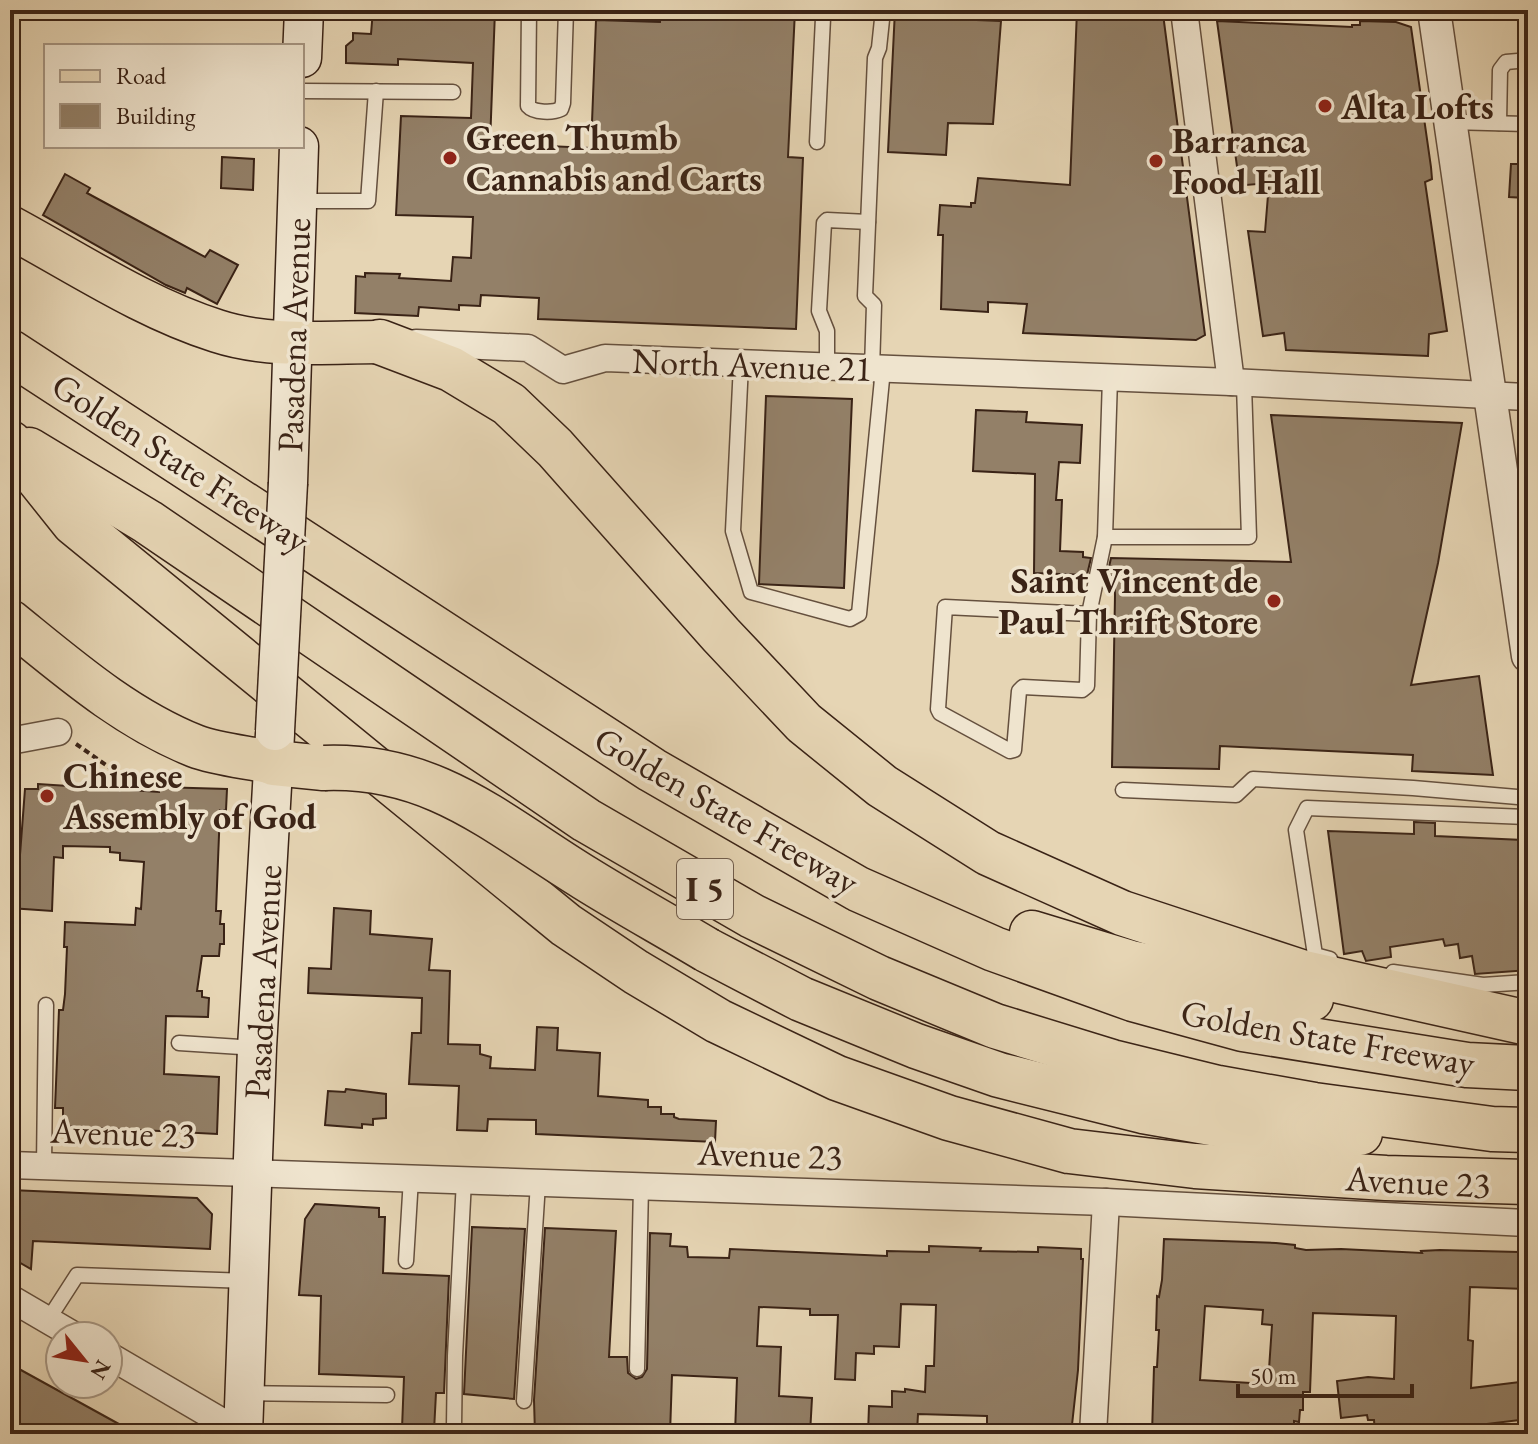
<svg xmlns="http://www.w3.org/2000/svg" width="1538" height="1444" font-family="'EB Garamond',serif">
	<rect width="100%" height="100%" fill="#e6d5b4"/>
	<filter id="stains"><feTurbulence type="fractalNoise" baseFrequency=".0025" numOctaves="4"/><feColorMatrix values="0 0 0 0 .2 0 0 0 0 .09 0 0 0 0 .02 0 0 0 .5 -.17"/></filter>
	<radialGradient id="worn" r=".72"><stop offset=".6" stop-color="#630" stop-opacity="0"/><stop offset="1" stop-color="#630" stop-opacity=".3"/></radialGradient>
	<g fill="#938068" stroke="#3a2316" stroke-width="2" fill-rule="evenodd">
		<path d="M373 10H495L490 144 525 148 526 145 591 148 596 20 660 22 661 10H795L788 157 803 158 796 329 538 319 539 298 481 295 480 306 459 305V310L419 307 418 316 355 313 356 276 365 277V273L400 274 399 278 451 281 453 257 471 258 473 217 396 215 401 116 471 118 473 63 398 59V65L346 63V46L353 40V33L371 34Z"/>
		<path d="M895 10H953L952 19 1001 21 993 124 948 123 946 155 888 152Z"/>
		<path d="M1077 10 1163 14 1205 335 1196 340 1023 333 1027 304 988 302V312L941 309 943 235H938L940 205 971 207V203H975L978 178 1070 185Z"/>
		<path d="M1217 21 1352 27V25H1360V21L1396 22 1411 27 1431 167 1432 179 1425 182 1447 331 1429 334 1428 356 1286 350 1284 333 1263 336 1248 231 1265 232 1269 183 1246 185 1245 181H1239Z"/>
		<path d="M222 157 254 159 253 190 221 188Z"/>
		<path d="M1511 164H1528V198L1509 197Z"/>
		<path d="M65 174 90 188 87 193 205 257 210 250 238 265 217 304 187 288 185 293 166 285 43 215Z"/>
		<path d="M766 396 852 399 844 588 759 584Z"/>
		<path d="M976 410 1027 412 1026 422 1082 425 1080 463 1059 462 1056 500H1062L1060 551 1083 552V557L1091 558 1087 575 1034 573 1035 474 973 471Z"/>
		<path d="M1271 415 1462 423 1438 563 1411 685 1479 676 1493 775 1412 771 1413 755 1220 746 1219 769 1112 767 1115 595 1114 576H1107L1111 558 1291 562Z"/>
		<path d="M38 784 159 792V787L227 789 226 810H220L216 911H221L220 924H224V944H220L219 956H202L197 991H202V997L209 998 208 1017 166 1016 164 1074 219 1077 217 1134 63 1126V1108H55L59 1010H63L65 994 67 947H64L65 922 135 925 136 908 141 909 144 862 120 860V853L110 852V847L63 846V858L54 857 52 911 10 908 12 868H19L25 789H38Z"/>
		<path d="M1414 822 1435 823V836L1523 840 1528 874V970L1475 974 1472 956 1460 958 1458 944 1445 946 1443 939 1390 947 1391 957 1366 961 1362 951 1344 954 1328 831 1414 834Z"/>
		<path d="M334 908 371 911 370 934 432 939 429 970 450 971 448 1044 480 1045V1054L491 1057 490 1068 535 1070 537 1027 558 1028 557 1050 600 1053 598 1096 648 1100V1107H661V1114H674V1117L679 1119 716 1121 715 1142 536 1134V1120L488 1119 487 1131 457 1130 459 1086 409 1084 412 1033H421L422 998 308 993 309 968 331 969Z"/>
		<path d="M346 1089 386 1094V1118L373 1119V1125L362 1124V1128L325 1125 328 1091 345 1092Z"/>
		<path d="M10 1190 197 1198 212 1214 210 1249 33 1241 31 1269 10 1257Z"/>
		<path d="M315 1204 379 1208V1217H385L383 1273 449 1276 444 1393H436L434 1431H429V1434L410 1433V1430L402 1429 404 1377 319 1374 321 1296 299 1295 305 1219Z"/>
		<path d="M472 1227 525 1229 514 1399 464 1394Z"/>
		<path d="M545 1228 616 1231 609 1357H627L628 1373 636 1379 642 1377 647 1369 650 1233 671 1234 670 1246 687 1247 688 1257 729 1258 730 1249 887 1256V1251L929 1252V1246L981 1248 980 1251 1038 1252V1247L1081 1249V1259H1083L1078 1370 1071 1434H997V1431H987V1416L918 1414 917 1432 868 1434 869 1406 892 1407V1391L905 1392V1389L925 1392 926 1366H934L936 1305 901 1304 899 1347 874 1346V1354L856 1353 855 1380 835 1379 838 1315H810V1309L759 1307 757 1346 781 1347 779 1396 812 1398 810 1434H735L737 1378 672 1375 670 1434H535L534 1400Z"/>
		<path d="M1164 1239 1276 1243 1295 1245V1248L1306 1250 1341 1249 1422 1253 1421 1251 1440 1250 1518 1252V1255H1528V1289L1470 1287 1468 1340 1473 1341 1471 1388 1528 1381V1419L1437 1430 1436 1428 1429 1429V1426L1375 1433 1374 1420H1368L1367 1415 1341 1418 1337 1381 1368 1377 1394 1379 1396 1316 1313 1313 1310 1392H1303V1410H1300L1299 1422 1294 1421V1434H1152L1154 1367H1157L1159 1330H1156L1157 1296 1159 1297 1162 1280ZM1205 1306 1263 1310 1262 1324 1272 1325 1268 1384 1200 1380Z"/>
		<path d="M10 1364 137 1434H10Z"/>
	</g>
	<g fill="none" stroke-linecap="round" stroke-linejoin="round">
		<g stroke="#65503e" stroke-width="17">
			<g id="service">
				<path d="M529 10 528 106C534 113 553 113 561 109L563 103 566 10"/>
				<path d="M302 91 453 92"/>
				<path d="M1449 122 1528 124"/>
				<path d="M1499 123 1500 70 1506 62 1528 60"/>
				<path d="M817 142 823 18 829 10"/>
				<path d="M298 201H368L376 91"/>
				<path d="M741 364 733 531 751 592 850 619 859 614 883 369"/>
				<path d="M827 367V331L819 311 824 223 827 220 868 222"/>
				<path d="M872 369 874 305 865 296 875 58 879 48 883 10"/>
				<path d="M1105 537H1249L1244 385"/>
				<path d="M1089 614 1087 686 1082 690 1023 687 1019 691 1014 750 1010 751 940 713 938 709 945 607 1089 614 1105 537 1110 378"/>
				<path d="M1123 790 1236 795 1253 779 1413 788 1528 798"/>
				<path d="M1330 959 1315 955 1296 830 1307 808 1528 817"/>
				<path d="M1393 972 1483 985 1528 982"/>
				<path d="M179 1043 257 1048"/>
				<path d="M44 1166 46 1005"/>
				<path d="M406 1261 411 1178"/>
				<path d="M48 1320 77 1275 248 1281"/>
				<path d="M637 1369 641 1186"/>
				<path d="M245 1393 387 1395"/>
				<path d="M524 1401 538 1183"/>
				<path d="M454 1426 455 1356 464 1180"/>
			</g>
		</g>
		<g stroke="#65503e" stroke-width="29">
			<g id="minor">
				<path d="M1184 10 1231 382"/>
				<path d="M416 343 528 348 563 370 605 358 1231 382 1528 397"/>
				<path d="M10 741 58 732"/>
				<path d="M10 1165 1106 1202 1528 1223"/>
				<path d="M10 1298 75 1336"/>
				<path d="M108 1355 243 1434"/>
				<path d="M1093 1434 1106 1202"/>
			</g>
		</g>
		<g stroke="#65503e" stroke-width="35">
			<path id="tertiary" d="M1434 10 1528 656"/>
		</g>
		<g stroke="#3a2316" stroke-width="41">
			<g id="secondary">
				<path d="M302 58 304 10"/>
				<path d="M288 483 299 146"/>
				<path d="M243 1434 257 1048 275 734"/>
			</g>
		</g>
		<g stroke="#3a2316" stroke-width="45">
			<g id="primary">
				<path d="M10 227C77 263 144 308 217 331 269 348 327 342 380 342"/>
				<path d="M10 621C68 668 125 718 195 746 219 755 248 757 274 763"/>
			</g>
		</g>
		<g stroke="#3a2316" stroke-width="47">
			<g id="motorway">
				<path d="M380 342 451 369 509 404 555 448 721 635 804 723 882 786 988 853 1122 913 1304 973 1528 1023"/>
				<path d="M10 352 652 770 858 889 994 949 1133 999 1243 1029 1467 1065 1528 1068"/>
				<path d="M10 443 74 523 566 925 636 972 718 1021 837 1078 949 1118 1069 1151 1195 1166 1386 1178 1528 1182"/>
				<path d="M29 450 148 522 586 820 752 916 879 978 995 1026 1112 1062 1218 1088 1314 1105 1492 1129 1528 1130"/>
				<path d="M274 763 324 768"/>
				<path d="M1032 933 1131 963 1311 999"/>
				<path d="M707 950 801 999 916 1046 999 1075 1143 1111 1280 1135 1360 1133"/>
			</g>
		</g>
		<path stroke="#3a2316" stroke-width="4" stroke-dasharray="6 4" stroke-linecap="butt" d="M76 744 123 777 185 779"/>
		<use href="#service" stroke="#efe4ce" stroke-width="14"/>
		<use href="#minor" stroke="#efe4ce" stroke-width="26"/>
		<use href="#tertiary" stroke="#efe4ce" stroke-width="32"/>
		<use href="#secondary" stroke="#efe4ce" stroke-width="38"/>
		<use href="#primary" stroke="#e6d5b4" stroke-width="42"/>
		<use href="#motorway" stroke="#e6d5b4" stroke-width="44"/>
		<g stroke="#3a2316" stroke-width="41" stroke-linecap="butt">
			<path id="secondary-bridge" d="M275 731 288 483"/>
		</g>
		<g stroke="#3a2316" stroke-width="47" stroke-linecap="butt">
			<path id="motorway-bridge" d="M324 768C434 764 497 824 585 878 625 903 667 926 707 950"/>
		</g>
		<use href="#secondary-bridge" stroke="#efe4ce" stroke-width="38"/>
		<use href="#motorway-bridge" stroke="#e6d5b4" stroke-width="44"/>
	</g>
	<g fill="#8f2418" stroke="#efe4ce" stroke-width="3">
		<circle cx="1325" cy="106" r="8"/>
		<circle cx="450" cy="158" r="8"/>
		<circle cx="1156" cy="161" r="8"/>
		<circle cx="1274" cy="601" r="8"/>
		<circle cx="47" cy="796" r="8"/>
	</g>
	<g text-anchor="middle" stroke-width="7" stroke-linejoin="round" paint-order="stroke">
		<rect fill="#efe4ce" stroke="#705d4d" stroke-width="2" x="677" y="859" width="56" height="60" rx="6"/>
		<g font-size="34" font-weight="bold" fill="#3a2316">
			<text x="705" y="901">I 5</text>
		</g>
		<g font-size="36" font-weight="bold" fill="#3a2316" stroke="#efe4ce" text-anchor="start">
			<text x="1341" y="119">Alta Lofts</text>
			<text x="466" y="150">Green Thumb<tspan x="466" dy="41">Cannabis and Carts</tspan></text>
			<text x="1172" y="153">Barranca<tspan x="1172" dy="41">Food Hall</tspan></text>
			<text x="1258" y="593" text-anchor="end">Saint Vincent de<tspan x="1258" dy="41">Paul Thrift Store</tspan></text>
			<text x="63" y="788">Chinese<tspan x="63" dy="41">Assembly of God</tspan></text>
		</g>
		<g font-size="36" fill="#3a2316" stroke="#efe4ce">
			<text transform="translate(293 335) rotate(-88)" y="13">Pasadena Avenue</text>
			<text transform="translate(752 364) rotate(2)" y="13">North Avenue 21</text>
			<text transform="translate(181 462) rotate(33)" y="13">Golden State Freeway</text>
			<text transform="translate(727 810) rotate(30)" y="13">Golden State Freeway</text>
			<text transform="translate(262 982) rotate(-87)" y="13">Pasadena Avenue</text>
			<text transform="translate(1328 1037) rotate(10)" y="13">Golden State Freeway</text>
			<text transform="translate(123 1132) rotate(2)" y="13">Avenue 23</text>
			<text transform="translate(770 1154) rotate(2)" y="13">Avenue 23</text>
			<text transform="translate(1418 1181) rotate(3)" y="13">Avenue 23</text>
		</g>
	</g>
	<rect width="1538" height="1444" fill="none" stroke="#e6d5b4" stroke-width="40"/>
	<rect x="12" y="12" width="1514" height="1420" fill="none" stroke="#3a2316" stroke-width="4"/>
	<rect x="20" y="20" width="1498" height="1404" fill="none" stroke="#3a2316" stroke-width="2"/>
	<rect x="44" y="44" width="260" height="104" fill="#efe4ce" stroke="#a79784" stroke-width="2"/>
	<rect x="60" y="70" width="40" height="12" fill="#e6d5b4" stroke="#a79784" stroke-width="2"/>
	<text x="116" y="84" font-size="24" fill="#3a2316">Road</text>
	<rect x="60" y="104" width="40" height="24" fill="#938068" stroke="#a79784" stroke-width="2"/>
	<text x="116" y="124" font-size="24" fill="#3a2316">Building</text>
	<g transform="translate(84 1360) rotate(120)"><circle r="38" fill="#efe4ce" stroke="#a79784" stroke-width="2"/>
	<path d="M0-6L14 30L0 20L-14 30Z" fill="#8f2418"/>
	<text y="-12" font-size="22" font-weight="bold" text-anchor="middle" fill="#3a2316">N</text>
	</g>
	<path d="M1238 1384v12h174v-12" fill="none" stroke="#3a2316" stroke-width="4"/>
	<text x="1250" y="1384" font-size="24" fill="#3a2316" stroke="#efe4ce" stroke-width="6" paint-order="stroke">50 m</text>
	<rect width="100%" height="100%" filter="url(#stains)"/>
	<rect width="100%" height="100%" fill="url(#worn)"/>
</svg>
